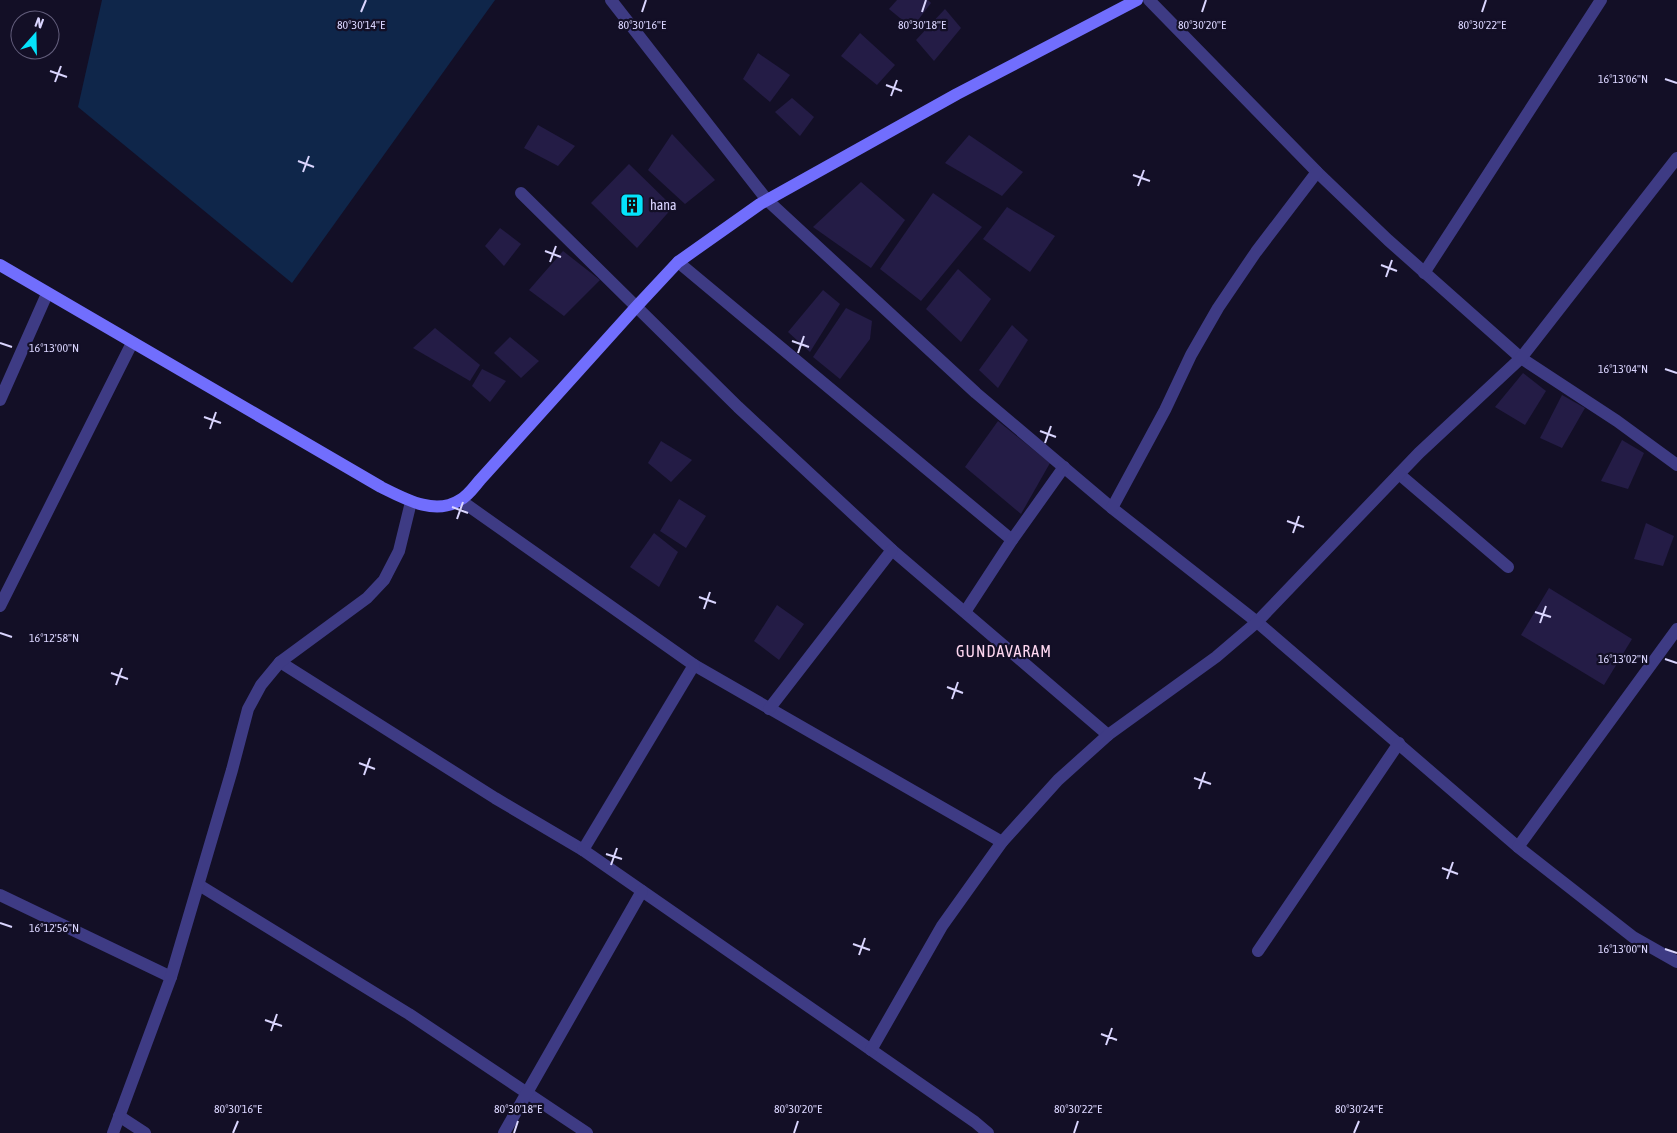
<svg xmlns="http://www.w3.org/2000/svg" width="1677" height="1133" font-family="'Asap Condensed',sans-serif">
	<rect width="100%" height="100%" fill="#130f26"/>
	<path fill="#0f264a" d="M102 0H495L292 283 78 107Z"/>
	<g fill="#241c46">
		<path d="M897 0H928L931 3 912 28 889 9Z"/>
		<path d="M945 9 961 28 934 61 916 40Z"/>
		<path d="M860 33 895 65 877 85 841 56Z"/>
		<path d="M758 53 790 75 770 102 743 79Z"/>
		<path d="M792 98 814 117 800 136 775 112Z"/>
		<path d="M538 125 575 146 558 166 524 148Z"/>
		<path d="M672 134 715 180 685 204 648 170Z"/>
		<path d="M969 135 1023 172 1002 196 945 163Z"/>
		<path d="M629 164 673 207 637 248 591 203Z"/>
		<path d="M861 182 905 220 871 268 813 227Z"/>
		<path d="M933 193 982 227 921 301 880 269Z"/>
		<path d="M1007 207 1055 236 1030 272 983 239Z"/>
		<path d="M500 228 521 244 504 266 485 246Z"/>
		<path d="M563 251 600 280 564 316 529 290Z"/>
		<path d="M958 269 991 299 961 342 926 309Z"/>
		<path d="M823 290 840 304 810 352 788 332Z"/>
		<path d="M846 308 872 321 870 339 840 379 813 357Z"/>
		<path d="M1012 325 1028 340 998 388 979 370Z"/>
		<path d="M435 328 480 365 470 381 413 348Z"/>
		<path d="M510 337 539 361 521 378 494 353Z"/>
		<path d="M482 369 506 381 490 402 472 386Z"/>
		<path d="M1523 373 1546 391 1525 425 1495 407Z"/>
		<path d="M1562 395 1585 408 1562 448 1540 438Z"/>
		<path d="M998 421 1050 463 1021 514 965 467Z"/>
		<path d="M1622 440 1644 453 1628 489 1601 481Z"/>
		<path d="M661 441 692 460 671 482 648 463Z"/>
		<path d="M679 499 706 516 686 548 660 531Z"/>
		<path d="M1646 523 1674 536 1663 566 1634 559Z"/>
		<path d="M654 533 678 552 659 587 630 567Z"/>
		<path d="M1549 588 1632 639 1604 685 1521 635Z"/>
		<path d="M777 605 804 624 779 660 754 641Z"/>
	</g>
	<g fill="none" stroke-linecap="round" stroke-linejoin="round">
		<g stroke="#3e3b84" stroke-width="12">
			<path d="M611 0 767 200 976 393 1112 508 1257 622 1518 847 1633 937 1677 962"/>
			<path d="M1149 0 1317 172 1388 240 1521 358 1617 421 1677 465"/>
			<path d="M521 193 738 407 892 550 1108 735"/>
			<path d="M678 262 1012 540"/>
			<path d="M1424 273 1601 0"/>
			<path d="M0 400 47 294"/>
			<path d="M1399 474 1508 567"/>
			<path d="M460 500 694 665 1002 842"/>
			<path d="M1112 508 1165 410 1191 355 1218 308 1256 252 1317 172"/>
			<path d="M0 606 132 343"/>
			<path d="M965 612 1012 540 1064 467"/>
			<path d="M280 662 495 798 583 850 975 1122 988 1133"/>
			<path d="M769 709 892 550"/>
			<path d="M1518 847 1677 629"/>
			<path d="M583 850 694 665"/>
			<path d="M199 885 409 1014 587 1133"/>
			<path d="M0 895 171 977"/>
			<path d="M1258 951 1399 743"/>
			<path d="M871 1050 942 926 1002 842 1058 780 1108 735 1216 657 1257 622 1419 453 1521 358 1677 158"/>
			<path d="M119 1116 145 1133"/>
			<path d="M113 1133 171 977 232 770 248 709 261 685 280 662 367 598 384 580 399 551 411 502"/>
			<path d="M504 1133 642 891"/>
		</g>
		<path stroke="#716efd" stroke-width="12" d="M0 265 381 487C405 499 435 516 460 500 468 496 474 487 480 480L636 307 678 262 760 204 957 94 1137 0"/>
	</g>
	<path fill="none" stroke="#dad5fe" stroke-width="2" d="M361 12 366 0M642 12 646 0M922 12 926 0M1202 12 1206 0M1482 12 1486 0M50 71 67 77M1665 79 1677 83M55 82 61 66M886 85 902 91M891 96 897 80M298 161 314 167M303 172 309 156M1133 175 1150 181M1138 186 1144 170M545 251 561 257M550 262 556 246M1381 265 1397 271M1386 277 1392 260M792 341 809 347M0 343 12 347M798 353 804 336M1665 369 1677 373M204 417 221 423M210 429 216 412M1040 431 1056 437M1045 443 1051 426M452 507 468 513M457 519 463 502M1287 521 1304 527M1293 533 1299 516M699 597 716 603M704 609 710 592M1535 612 1551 617M1540 623 1546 606M0 633 12 637M1665 659 1677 663M111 673 128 679M116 685 122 668M947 687 963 693M952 699 958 682M359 763 375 769M364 775 370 758M1194 778 1211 784M1199 789 1205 772M606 854 622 859M611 865 617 848M1442 868 1458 874M1447 879 1453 862M0 923 12 927M853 944 870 950M1665 949 1677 953M859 955 865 938M265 1020 282 1026M271 1031 277 1014M1101 1034 1117 1040M1106 1045 1112 1028M233 1133 238 1121M514 1133 518 1121M794 1133 798 1121M1074 1133 1078 1121M1354 1133 1359 1121"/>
	<defs>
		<g id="building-square" transform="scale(1.25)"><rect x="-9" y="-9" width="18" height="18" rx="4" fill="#05e3fb" stroke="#130f26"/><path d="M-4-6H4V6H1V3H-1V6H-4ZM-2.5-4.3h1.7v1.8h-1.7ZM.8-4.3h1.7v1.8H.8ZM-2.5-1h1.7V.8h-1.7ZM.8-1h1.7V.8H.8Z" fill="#111"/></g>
	</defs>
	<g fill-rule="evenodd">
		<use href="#building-square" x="632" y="205"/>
	</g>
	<g text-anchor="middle" stroke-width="4.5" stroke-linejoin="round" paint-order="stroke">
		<g font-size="14" fill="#dad5fe" stroke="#130f26" text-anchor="start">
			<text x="650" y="210">hana</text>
		</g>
		<g font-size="16" letter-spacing="1" fill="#fed7f0" stroke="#130f26">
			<text x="1004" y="657">GUNDAVARAM</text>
		</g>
	</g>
	<g font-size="12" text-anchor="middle" fill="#dad5fe" stroke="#130f26" stroke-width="4.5" stroke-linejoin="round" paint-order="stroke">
		<text x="361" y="29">80°30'14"E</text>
		<text x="642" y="29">80°30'16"E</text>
		<text x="922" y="29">80°30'18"E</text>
		<text x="1202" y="29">80°30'20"E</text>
		<text x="1482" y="29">80°30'22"E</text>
		<text x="1623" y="83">16°13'06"N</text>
		<text x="54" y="352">16°13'00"N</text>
		<text x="1623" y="373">16°13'04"N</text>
		<text x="54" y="642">16°12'58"N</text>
		<text x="1623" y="663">16°13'02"N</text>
		<text x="54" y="932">16°12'56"N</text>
		<text x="1623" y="953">16°13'00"N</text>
		<text x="238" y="1113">80°30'16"E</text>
		<text x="518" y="1113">80°30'18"E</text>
		<text x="798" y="1113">80°30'20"E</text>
		<text x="1078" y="1113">80°30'22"E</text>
		<text x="1359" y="1113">80°30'24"E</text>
	</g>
	<g transform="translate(35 35) rotate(20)"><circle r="24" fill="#130f26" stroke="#635e7c"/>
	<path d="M0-4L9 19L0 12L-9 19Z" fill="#05e3fb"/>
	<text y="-8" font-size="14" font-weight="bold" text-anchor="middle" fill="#dad5fe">N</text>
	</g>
</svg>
